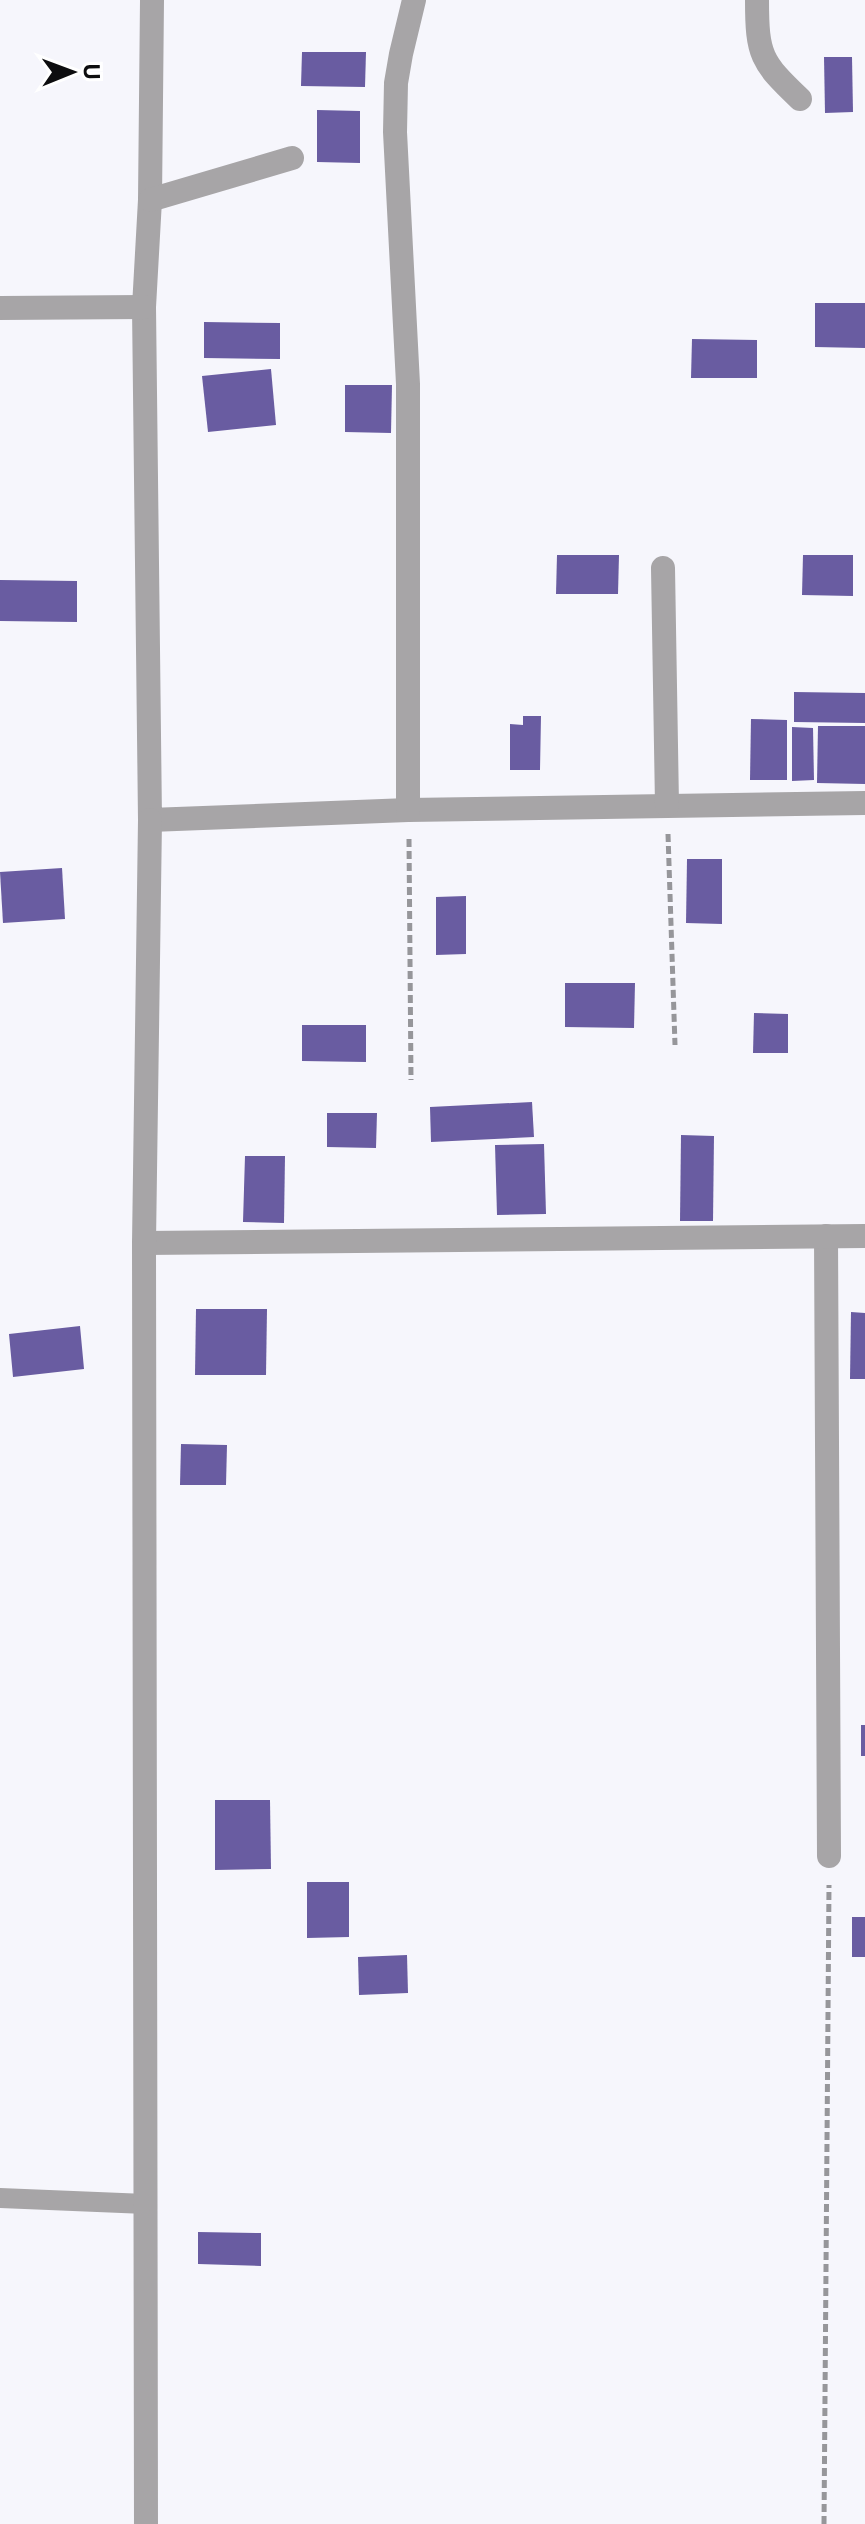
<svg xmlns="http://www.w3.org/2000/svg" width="865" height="2524" font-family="Inter,sans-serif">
	<rect width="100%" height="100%" fill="#f6f6fc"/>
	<g fill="#695ca1">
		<path d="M302 52H366L365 87 301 86Z"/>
		<path d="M824 57H852L853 112 825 113Z"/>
		<path d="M317 110 360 111V163L317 162Z"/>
		<path d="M815 303H865V348L815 347Z"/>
		<path d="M204 322 280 323V359L204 358Z"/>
		<path d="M692 339 757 340V378H691Z"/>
		<path d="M271 369 276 425 208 432 202 376Z"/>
		<path d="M345 385H392L391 433 345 432Z"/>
		<path d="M557 555H619L618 594H556Z"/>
		<path d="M803 555H853V596L802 595Z"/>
		<path d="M0 580 77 581V622L0 621Z"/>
		<path d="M794 692 865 693V723L794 722Z"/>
		<path d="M523 716H541L540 770H510V724L523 725Z"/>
		<path d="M751 719 787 720V780H750Z"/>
		<path d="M818 726H865V784L817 783Z"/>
		<path d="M792 727 813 728 814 780 792 781Z"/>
		<path d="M687 859H722V924L686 923Z"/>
		<path d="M62 868 65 919 3 923 0 872Z"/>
		<path d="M466 896V954L436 955V897Z"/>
		<path d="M565 983H635L634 1028 565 1027Z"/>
		<path d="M754 1013 788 1014V1053H753Z"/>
		<path d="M302 1025H366V1062L302 1061Z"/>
		<path d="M532 1102 534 1137 431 1142 430 1107Z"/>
		<path d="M327 1113H377L376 1148 327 1147Z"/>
		<path d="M681 1135 714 1136 713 1221H680Z"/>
		<path d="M544 1144 546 1214 497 1215 495 1145Z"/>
		<path d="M245 1156H285L284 1223 243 1222Z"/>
		<path d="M196 1309H267L266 1375H195Z"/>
		<path d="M851 1312 865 1313V1379H850Z"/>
		<path d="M80 1326 84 1369 13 1377 9 1334Z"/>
		<path d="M181 1444 227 1445 226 1485H180Z"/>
		<rect x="861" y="1725" width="4" height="31"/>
		<path d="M215 1800H270L271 1869 215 1870Z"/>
		<path d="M307 1882H349V1937L307 1938Z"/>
		<rect x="852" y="1917" width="13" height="40"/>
		<path d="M407 1955 408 1993 359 1995 358 1957Z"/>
		<path d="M198 2232 261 2233V2266L198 2264Z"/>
	</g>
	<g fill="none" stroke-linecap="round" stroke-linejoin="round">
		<g stroke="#96969a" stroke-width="5" stroke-dasharray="8 4" stroke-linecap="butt">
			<path d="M668 834 675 1045"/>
			<path d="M409 839 411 1080"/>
			<path d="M824 2524 829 1885"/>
		</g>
		<path stroke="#a7a5a7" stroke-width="20" d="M0 2198 146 2204"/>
		<g stroke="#a7a5a7" stroke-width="24">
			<path d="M152 0 150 200 144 307 150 820 408 810 865 803"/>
			<path d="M757 0C757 55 761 62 800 99"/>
			<path d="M150 200 292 158"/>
			<path d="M0 308 144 307"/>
			<path d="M663 568 667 805"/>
			<path d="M408 810V384L395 132 396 83 401 54 414 0"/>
			<path d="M826 1236 829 1856"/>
			<path d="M144 1243 865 1236"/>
			<path d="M146 2524 144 1243 150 820"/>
		</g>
	</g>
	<g transform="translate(72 72) rotate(89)" stroke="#ffffff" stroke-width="6" paint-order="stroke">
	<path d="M0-6L14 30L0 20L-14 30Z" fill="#0d0d0f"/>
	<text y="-12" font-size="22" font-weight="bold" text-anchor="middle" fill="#0d0d0f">U</text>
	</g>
</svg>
